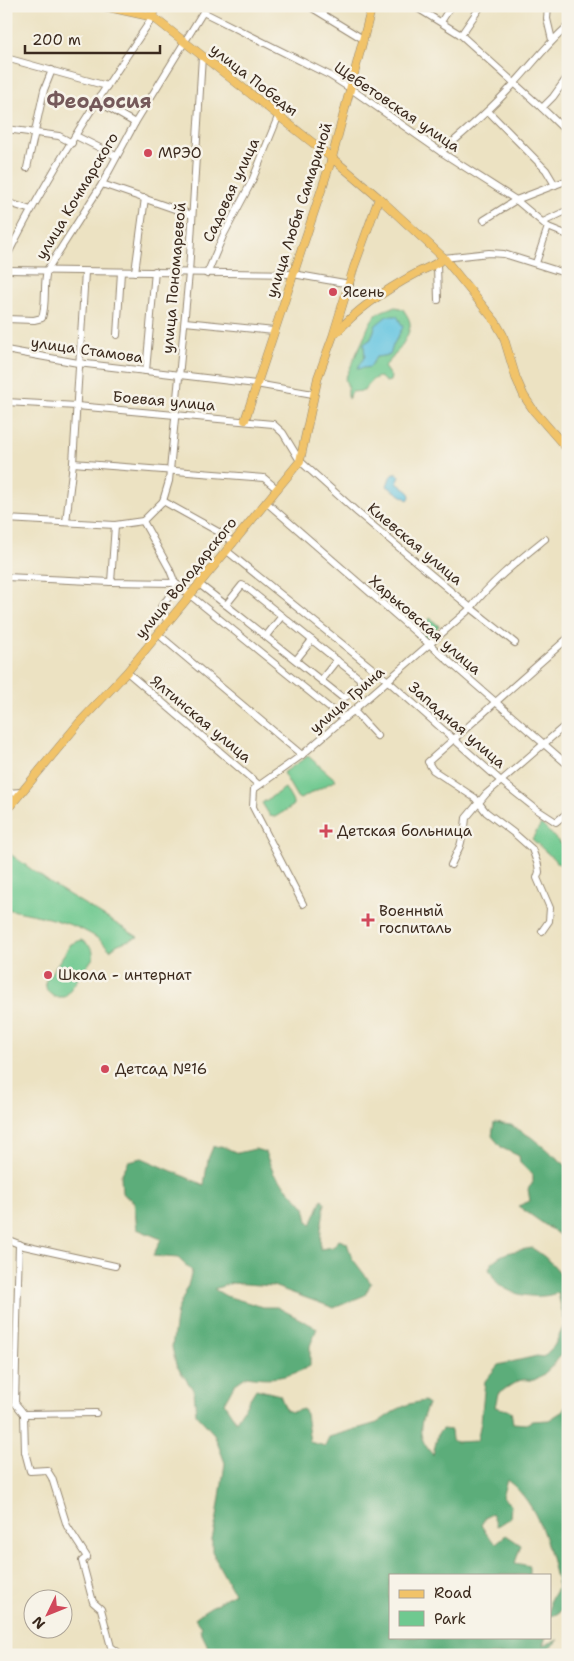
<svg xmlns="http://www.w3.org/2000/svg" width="574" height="1661" font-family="'Shantell Sans',sans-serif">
	<rect width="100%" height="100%" fill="#f7f3e8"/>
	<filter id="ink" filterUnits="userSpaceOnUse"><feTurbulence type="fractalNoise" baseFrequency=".02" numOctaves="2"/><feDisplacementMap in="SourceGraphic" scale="10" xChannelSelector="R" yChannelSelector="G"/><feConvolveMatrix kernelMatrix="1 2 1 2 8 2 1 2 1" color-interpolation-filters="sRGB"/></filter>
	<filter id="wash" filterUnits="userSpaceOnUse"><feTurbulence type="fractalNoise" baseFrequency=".0096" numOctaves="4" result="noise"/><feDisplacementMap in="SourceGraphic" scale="20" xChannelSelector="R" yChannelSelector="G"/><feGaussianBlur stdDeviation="1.12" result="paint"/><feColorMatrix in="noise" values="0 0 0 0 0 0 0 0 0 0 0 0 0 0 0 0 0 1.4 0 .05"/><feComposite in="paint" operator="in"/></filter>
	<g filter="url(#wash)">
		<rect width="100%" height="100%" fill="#ece2c2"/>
		<g fill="#6fc990" stroke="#557a57" fill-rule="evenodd">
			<path d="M396 307 403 309C406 314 411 320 410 327 408 340 393 358 384 367L391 377 390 381 386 382 380 377C372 378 368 384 364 391L352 392 348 399V387L345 379C351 366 356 354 362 342 366 334 368 324 374 317 379 311 389 308 396 307ZM376 325 399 335 393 345 390 354 376 357 358 369 365 356 364 344 371 339Z"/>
			<path d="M430 618 439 626 427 639 419 631Z"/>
			<path d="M308 756 336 780 300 799 297 797 283 773Z"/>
			<path d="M285 788 293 802V806L275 817 270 816 262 803Z"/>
			<path d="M541 824 568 851V872L532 839Z"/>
			<path d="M6 851 53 885 138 937 118 944 110 950C90 924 37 915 6 909Z"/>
			<path d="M81 940C88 944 95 949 93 958L65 997H54L47 991 45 982 71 944Z"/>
		</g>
		<g fill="#5bad7a" stroke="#4b6c4c">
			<path d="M494 1123 511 1125 531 1137 568 1167V1241L518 1206 530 1201 528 1189 533 1182V1175L520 1163 519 1156 502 1148 492 1136Z"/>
			<path d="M221 1146 238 1153 255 1149 265 1152 274 1174 305 1207 308 1221 311 1225 322 1199 325 1203 321 1229 320 1249 333 1247 339 1240 347 1243 352 1258 371 1283 365 1295 334 1308 273 1286 232 1283 214 1289 226 1296 263 1307H277L317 1328 310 1346V1366C288 1378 271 1380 247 1376L234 1385 224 1403 236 1421 256 1389 280 1395 286 1410 292 1412 303 1409 306 1414 310 1442 325 1446 329 1437 377 1423 396 1410 409 1404 424 1401 428 1404C419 1426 416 1436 433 1455L438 1433 442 1429 451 1430 452 1440 456 1442 477 1441 481 1422 485 1381 498 1365 537 1356 543 1357 554 1346 565 1324 558 1293C540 1299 515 1297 500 1285 495 1282 492 1274 489 1269 495 1252 516 1251 532 1248 574 1274 568 1296 568 1342 562 1356 548 1374 534 1380 530 1381 526 1379 522 1380 515 1381 505 1390 498 1393L495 1407 511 1411 513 1423 526 1424 532 1421 549 1420 563 1411 568 1402V1596C566 1605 561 1615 550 1616V1600L558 1587C549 1548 540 1505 507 1480L502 1497 511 1505 510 1518 497 1526 492 1514 486 1517 481 1525 488 1536 496 1543 506 1535 521 1545 515 1563 530 1566V1575H390V1637H546L543 1645 559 1640 543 1652 544 1655H212L200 1630 202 1627 195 1618 204 1611 234 1593 220 1568 212 1551V1539L217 1517 225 1463 214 1434 196 1414 194 1391 176 1365 172 1347 177 1311 187 1289 192 1271 178 1258 153 1256 161 1239 137 1229 134 1202 122 1193 121 1175 129 1161 142 1158 204 1185 208 1159 213 1147Z"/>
		</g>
		<g fill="#63c5e1" stroke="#4f7880">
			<path d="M387 316H397L403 327 393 345 390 355 376 357 370 367 357 369 365 356 364 344 371 339 376 325Z"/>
			<path d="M394 474H398L400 477 397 483 409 492 410 497 408 500 387 486 390 477Z"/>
		</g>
	</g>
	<g filter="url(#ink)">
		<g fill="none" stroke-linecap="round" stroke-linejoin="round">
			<g stroke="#948670" stroke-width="8">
				<g id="minor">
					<path d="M309 6 363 39"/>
					<path d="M414 6 461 35 542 108 568 133"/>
					<path d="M548 6 547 19 552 40"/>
					<path d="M441 22 451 6"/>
					<path d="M461 35 481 6"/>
					<path d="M6 58 107 86"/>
					<path d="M97 101 135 123"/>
					<path d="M542 108 553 97 568 76"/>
					<path d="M488 111 546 170 555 185"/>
					<path d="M6 129 59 136 72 143"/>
					<path d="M76 136 116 156"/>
					<path d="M441 152C466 131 490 110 512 86 531 66 547 44 568 26"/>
					<path d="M27 168 44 90 52 70"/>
					<path d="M102 184 192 215"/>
					<path d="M6 202 31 210"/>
					<path d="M484 220 516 200 568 180"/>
					<path d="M543 222 568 210"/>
					<path d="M6 258C48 174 100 95 153 17"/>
					<path d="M444 258 489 253 504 254 568 274"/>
					<path d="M536 263 548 227"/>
					<path d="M437 264 438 300"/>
					<path d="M6 270 293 274 350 284"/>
					<path d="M135 272 145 198"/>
					<path d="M207 274 223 236 252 181 278 117"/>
					<path d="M6 319 34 320 42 318C47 303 43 285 47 270L102 184 135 123 203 12 329 75 351 89 441 152 516 200 548 227 568 235"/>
					<path d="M185 322 274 331"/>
					<path d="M117 335 121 272"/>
					<path d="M6 350 78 363 256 384 313 394"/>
					<path d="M146 371 155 271"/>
					<path d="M6 402 77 406 273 424 283 433 300 461 358 513 471 608 515 643"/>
					<path d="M73 463 264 478 277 489"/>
					<path d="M163 501 224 535 233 543"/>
					<path d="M266 502 568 765"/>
					<path d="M6 519 115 525 143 521 163 501 169 481 189 273 202 56"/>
					<path d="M143 521 169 568 175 583 338 715 343 717 354 711 377 736"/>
					<path d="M66 522 73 463 85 272"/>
					<path d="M227 551 388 681 501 781 536 809 556 822 568 812"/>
					<path d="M6 577 111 582 175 583"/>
					<path d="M111 582 115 525"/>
					<path d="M199 584 226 605 343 698 351 694 361 683 359 678 282 616 266 636"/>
					<path d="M226 605 242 585 246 587 282 616"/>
					<path d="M167 621 161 607 178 585"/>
					<path d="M158 634 302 755"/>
					<path d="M296 660 312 640"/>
					<path d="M127 672 259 785"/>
					<path d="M321 680 337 660"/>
					<path d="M6 793 22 792"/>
					<path d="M451 865 460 846 465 827 466 818 486 794 568 723"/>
					<path d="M303 904 253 807 254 789 302 755 471 608C492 581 519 560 545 539"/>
					<path d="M542 931 549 921 550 908 537 878 539 872 538 865 532 849 515 834 486 812 475 798 433 770 428 762 568 638"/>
					<path d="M6 1239 24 1246 115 1266"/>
					<path d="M19 1244 15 1403 24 1414"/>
					<path d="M24 1414 25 1452 30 1471 47 1470 52 1478 67 1526 87 1557 82 1561 93 1602 101 1609 111 1647 122 1655"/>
					<path d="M24 1414 96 1413"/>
				</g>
			</g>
			<g stroke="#948670" stroke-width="9">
				<g id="major">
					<path d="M103 6 153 17 332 158 379 198 444 258 495 321 503 335 516 378 524 396 534 411 568 450"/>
					<path d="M153 17 156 6"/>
					<path d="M336 333C359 307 387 289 417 273 426 268 436 265 444 258"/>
					<path d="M245 420 332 158 372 6"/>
					<path d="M6 811 79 723 127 672 300 461 318 377 333 336 354 267 379 198"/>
				</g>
			</g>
			<use href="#minor" stroke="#fff" stroke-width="6"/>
			<use href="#major" stroke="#f1c369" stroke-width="8"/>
		</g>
	</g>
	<g fill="#d1495b" stroke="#f7f3e8" stroke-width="2">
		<circle cx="148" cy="153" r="5"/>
		<circle cx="333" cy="292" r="5"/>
		<path d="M323.5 823.5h5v5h5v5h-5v5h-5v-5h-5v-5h5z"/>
		<path d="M365.5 912.5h5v5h5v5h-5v5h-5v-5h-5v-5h5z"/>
		<circle cx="48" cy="975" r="5"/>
		<circle cx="105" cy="1069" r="5"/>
	</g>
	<g text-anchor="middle" stroke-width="5" stroke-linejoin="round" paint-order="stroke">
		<g font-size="15" fill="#3b2a1e" stroke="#f7f3e8">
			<text transform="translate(254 80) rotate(38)" y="5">улица Победы</text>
			<text transform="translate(397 107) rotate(34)" y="5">Щебетовская улица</text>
			<text transform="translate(231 190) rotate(-65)" y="5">Садовая улица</text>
			<text transform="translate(77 196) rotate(-59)" y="5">улица Кочмарского</text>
			<text transform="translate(299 210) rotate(-72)" y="5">улица Любы Самариной</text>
			<text transform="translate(174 278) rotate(-85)" y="5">улица Пономаревой</text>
			<text transform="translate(87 350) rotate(8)" y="5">улица Стамова</text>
			<text transform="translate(164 401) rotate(5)" y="5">Боевая улица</text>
			<text transform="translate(415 544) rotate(40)" y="5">Киевская улица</text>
			<text transform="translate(186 578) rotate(-51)" y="5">улица Володарского</text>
			<text transform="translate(425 625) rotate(41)" y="5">Харьковская улица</text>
			<text transform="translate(347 700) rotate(-41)" y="5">улица Грина</text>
			<text transform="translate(201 719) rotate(40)" y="5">Ялтинская улица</text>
			<text transform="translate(457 725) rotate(41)" y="5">Западная улица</text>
		</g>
		<g font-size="15" fill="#3b2a1e" stroke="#f7f3e8" text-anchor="start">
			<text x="158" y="158">МРЭО</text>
			<text x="343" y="297">Ясень</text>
			<text x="337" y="836">Детская больница</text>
			<text x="379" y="916">Военный<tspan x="379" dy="17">госпиталь</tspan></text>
			<text x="58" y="980">Школа - интернат</text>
			<text x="115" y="1074">Детсад №16</text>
		</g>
		<g font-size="20" font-weight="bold" fill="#75595a" stroke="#f7f3e8">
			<text x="99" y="108">Феодосия</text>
		</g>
	</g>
	<rect width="574" height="1661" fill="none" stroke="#f7f3e8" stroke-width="25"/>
	<rect x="389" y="1574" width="162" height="65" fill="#f7f3e8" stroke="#aca397"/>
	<rect x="399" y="1590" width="25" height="8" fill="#f1c369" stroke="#aca397"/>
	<text x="434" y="1598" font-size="15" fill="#3b2a1e">Road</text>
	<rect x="399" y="1611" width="25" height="15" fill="#6fc990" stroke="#aca397"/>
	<text x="434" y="1624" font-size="15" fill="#3b2a1e">Park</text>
	<g transform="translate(48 1614) rotate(227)"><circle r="24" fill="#f7f3e8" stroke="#aca397"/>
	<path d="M0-4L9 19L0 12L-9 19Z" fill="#d1495b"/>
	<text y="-8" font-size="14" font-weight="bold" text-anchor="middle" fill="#3b2a1e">N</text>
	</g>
	<path d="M25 45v8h135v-8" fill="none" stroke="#3b2a1e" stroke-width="2.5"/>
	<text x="32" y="45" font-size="15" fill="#3b2a1e" stroke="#f7f3e8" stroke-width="4" paint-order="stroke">200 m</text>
</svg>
